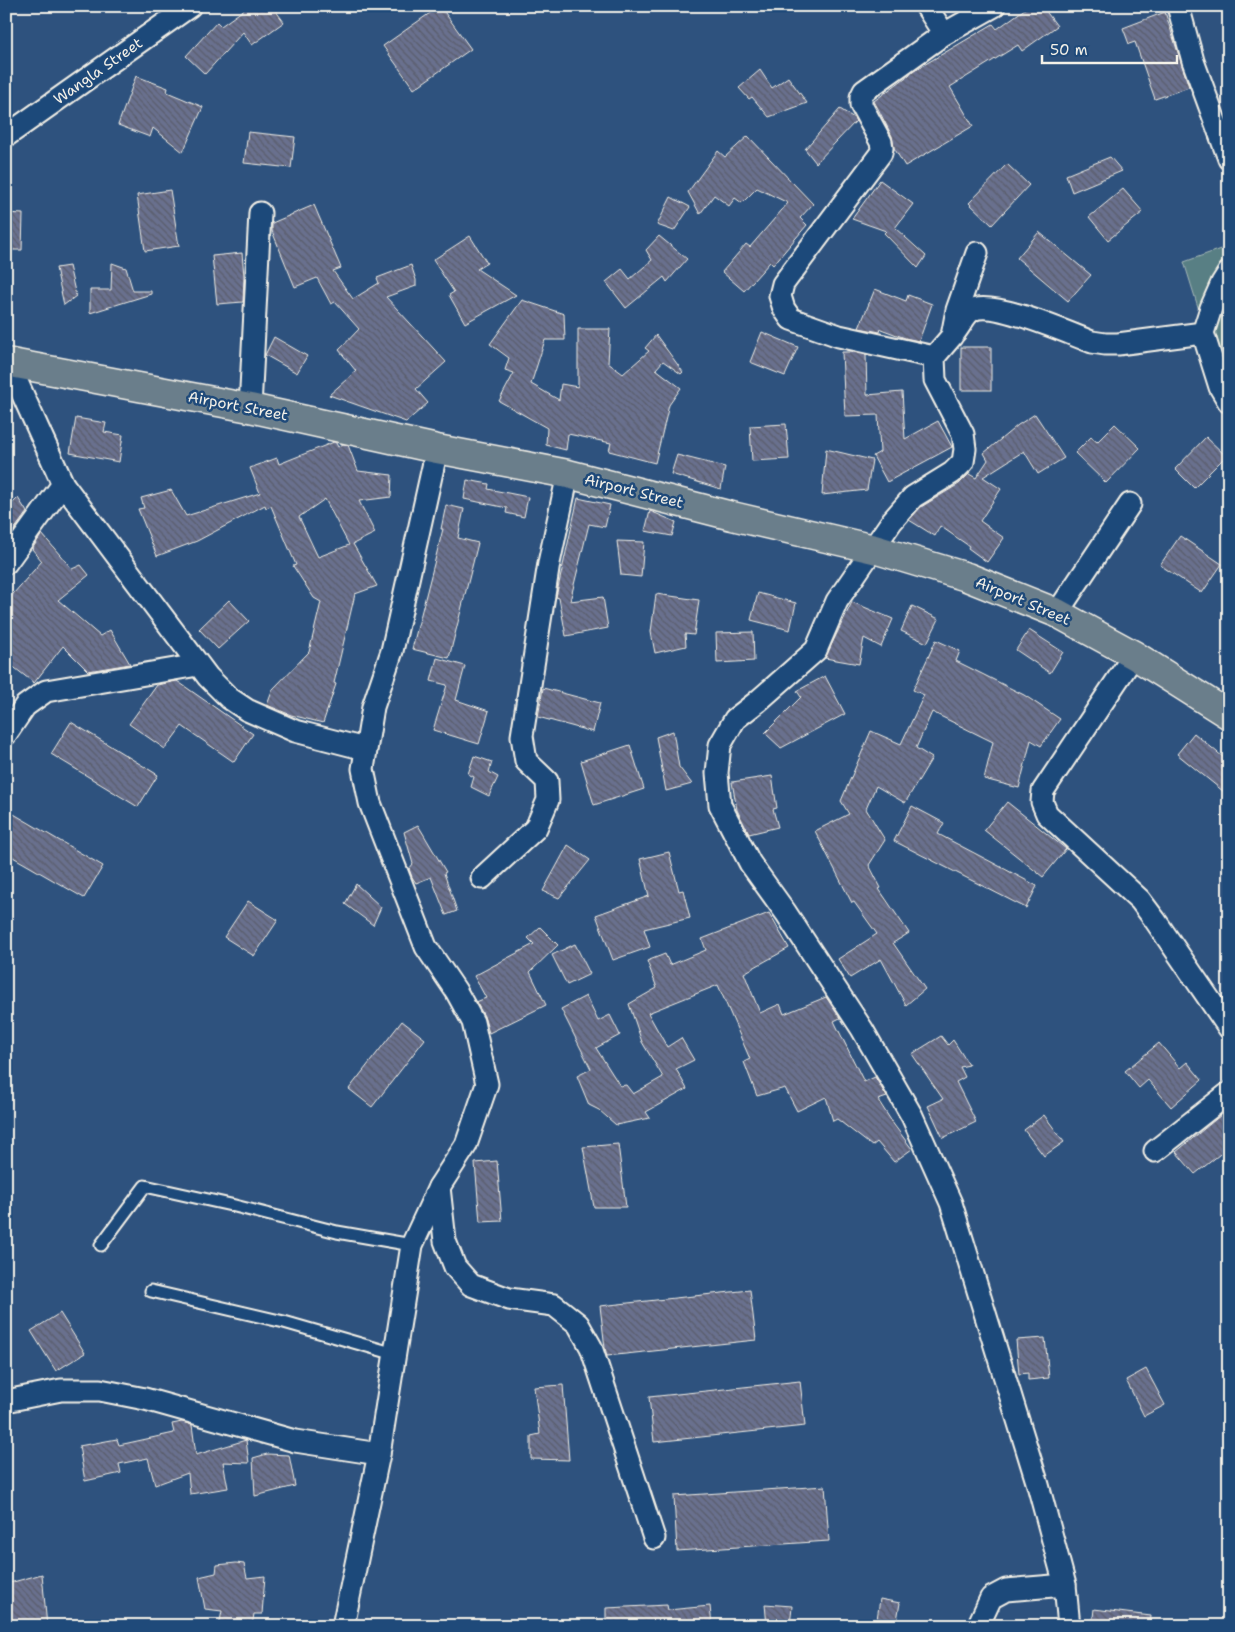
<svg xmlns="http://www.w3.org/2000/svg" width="1235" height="1632" font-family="'Shantell Sans',sans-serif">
	<defs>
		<pattern id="building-back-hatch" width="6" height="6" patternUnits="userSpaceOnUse" patternTransform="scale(1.25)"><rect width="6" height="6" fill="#69708e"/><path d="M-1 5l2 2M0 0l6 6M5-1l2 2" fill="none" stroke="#595c6a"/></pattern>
	</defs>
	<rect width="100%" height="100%" fill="#2e527e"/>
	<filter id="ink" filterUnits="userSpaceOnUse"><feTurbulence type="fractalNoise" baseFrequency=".02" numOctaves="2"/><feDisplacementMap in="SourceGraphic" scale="10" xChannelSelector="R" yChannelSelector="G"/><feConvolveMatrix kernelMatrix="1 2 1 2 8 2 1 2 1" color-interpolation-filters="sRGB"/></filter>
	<g filter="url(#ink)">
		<path fill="#597f84" stroke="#a6b8b6" d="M1229 246V394L1222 384 1184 262Z"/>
		<g fill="url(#building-back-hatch)" stroke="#f4f1e8" fill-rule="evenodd">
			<path d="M249 6H272L284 22 252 45 243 32 205 74 186 56 217 22 221 26Z"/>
			<path d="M440 6 471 49 414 89 383 46Z"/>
			<path d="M1029 6H1042L1057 26 1022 51 1018 45 950 87 973 126 905 166 894 148 892 136 874 101 917 69 993 24 997 29Z"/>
			<path d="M1165 12 1189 87 1155 99 1135 42 1129 44 1123 28Z"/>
			<path d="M760 70 772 88 788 77 807 103 769 117 752 97 749 99 739 88Z"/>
			<path d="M136 76 168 88 167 92 203 107 183 152 153 128 150 137 118 125Z"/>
			<path d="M840 109 854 118 856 121 816 163 805 149Z"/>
			<path d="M248 132 295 137 291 168 244 163Z"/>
			<path d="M748 136 813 204 800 218 807 225 773 265 770 262 744 291 722 272 746 244 750 247 788 203 757 188 742 203 735 198 729 206 714 195 700 214 688 192 718 151 725 157Z"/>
			<path d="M1110 157 1122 171 1072 192 1066 175Z"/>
			<path d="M1007 164 1029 185 992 225 969 203Z"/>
			<path d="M880 180 913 204 895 228 926 256 918 268 884 233 886 231 852 219Z"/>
			<path d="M1123 189 1143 212 1108 240 1089 217Z"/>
			<path d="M170 190 179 246 145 251 137 195Z"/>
			<path d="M671 197 690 207 674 231 657 225Z"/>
			<path d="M314 205 341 268 333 271 353 299 379 283 377 278 411 265 416 280V286L386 297 446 362 416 389 428 403 406 422 329 395 356 371 339 350 359 329 335 302 331 304 317 278 295 287 272 231V223Z"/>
			<path d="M6 213 23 214 22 250H6Z"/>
			<path d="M1039 232 1091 275 1068 301 1017 258Z"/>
			<path d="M470 236 487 263 477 269 516 295 465 323 449 295 454 292 433 260Z"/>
			<path d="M659 236 687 259 667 282 664 277 626 308 606 282 622 269 630 279 652 260 646 250Z"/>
			<path d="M242 253 244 276 243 302 217 304 212 256Z"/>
			<path d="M112 263 126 268 133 291H151V294L90 313V290H111Z"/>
			<path d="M69 266 76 296 64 305 56 268Z"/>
			<path d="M875 289 906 301 908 295 932 304 919 341 905 338 881 329 880 332 859 328Z"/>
			<path d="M522 300 564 314 565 340H545L531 384 559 400 561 384 578 387V329H610L608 363 623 374 649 351 645 348 656 335 683 372 681 374 663 361 656 369 681 388 669 405 655 463 609 451 611 443 568 434 566 450 546 445 547 428 499 401 514 373 505 370 509 358 490 344Z"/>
			<path d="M762 332 798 347 785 376 750 362Z"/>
			<path d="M274 337 307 356 297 373 265 355Z"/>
			<rect x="961" y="347" width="30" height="43"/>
			<path d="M842 352H853L866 355 867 395 902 392 905 439 938 421 952 447 887 482 873 456 880 452 878 415 845 416Z"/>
			<path d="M1035 414 1064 458 1038 474 1024 451 983 477 1001 489 980 521 1004 538 987 562 968 548 969 546 940 526 935 536 909 520 921 507 959 484 969 474 976 478 988 460 984 453 1018 425Z"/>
			<path d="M76 418 106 423 104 432 123 435 119 462 70 453Z"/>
			<path d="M786 424 789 459 752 461 750 426Z"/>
			<path d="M1115 424 1140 448 1106 483 1075 453 1091 437 1097 442Z"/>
			<path d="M1206 437 1226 456 1194 488 1175 469Z"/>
			<path d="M334 442 336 443 338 447 343 444 348 445 358 471 392 475 391 497 359 501 375 533 353 544 377 586 355 594 334 683 336 684 323 723 291 715 267 705 273 689 309 652 321 602 314 598 293 566 296 565 271 506 266 508 265 505 197 541 157 556 138 509 144 508 141 498 171 490 186 516 260 493 250 468 277 458 279 464ZM325 499 349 545 318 557 299 517Z"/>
			<path d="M826 449 872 460 867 490 822 495Z"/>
			<path d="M677 455 725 467 721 489 671 474Z"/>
			<path d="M467 480 489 484 488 489 528 497 524 517 506 513 507 508 464 499Z"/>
			<path d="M18 498 27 512 6 541V510Z"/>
			<path d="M578 498 610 505 605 527 589 524 570 601 603 597 608 628 566 636 559 598 556 597Z"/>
			<path d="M446 505 464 509 458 538 478 543 449 658 412 649 443 529H441Z"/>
			<path d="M650 511 676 522 672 536 645 531Z"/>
			<path d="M42 534 72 569 81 565 89 575 58 600 100 636 110 630 130 664 88 671 63 646 34 683 6 661V602L42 561 32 549Z"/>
			<path d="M1180 536 1222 564 1202 593 1160 565Z"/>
			<path d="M617 541 644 542 641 577 621 575Z"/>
			<path d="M758 593 796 603 790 630 751 620Z"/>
			<path d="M656 594 699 600 694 635 685 634 686 646 655 653 651 632Z"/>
			<path d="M229 600 249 621 218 649 199 629Z"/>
			<path d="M852 602 893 619 881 647 864 638 859 664 825 658Z"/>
			<path d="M912 606 939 619 927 643 901 631Z"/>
			<path d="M1029 630 1063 652 1050 673 1016 650Z"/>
			<path d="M753 632 754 661 717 663 716 633Z"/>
			<path d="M936 640 960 651 956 661 1024 695 1060 719 1041 746 1031 740 1019 788 984 779 993 742 932 712 916 748 932 758 905 803 876 786 866 809 885 840 869 865 881 888 879 889 909 933 893 943 925 989 906 1005 881 959 850 978 838 959 877 934 854 902 852 903 815 831 849 814 841 801 871 731 901 744 924 695 913 690Z"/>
			<path d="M437 658 465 666 456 700 489 711 479 744 433 730 447 685 431 681Z"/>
			<path d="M825 676 845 714 781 748 765 733 801 697 797 691Z"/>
			<path d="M177 681 253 734 234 762 182 726 165 749 129 724 157 685Z"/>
			<path d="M543 688 600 703 593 732 538 717Z"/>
			<path d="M71 722 158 775 138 807 51 754Z"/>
			<path d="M673 731 679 767 692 784 666 791 656 737Z"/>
			<path d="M1194 733 1229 762V796L1177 754Z"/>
			<path d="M630 745 644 789 594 805 581 761Z"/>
			<path d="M474 756 492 762 489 772 498 777 489 796 471 787 474 777 468 774Z"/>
			<path d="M772 776 777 808 773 809 778 827 749 834 737 810 732 782Z"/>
			<path d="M1007 802 1066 849 1043 877 984 830Z"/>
			<path d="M912 806 944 823 938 834 1037 886 1026 908 894 841Z"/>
			<path d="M12 813 103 866 84 898 6 853V822Z"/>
			<path d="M418 825 446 872 444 873 457 911 446 915 431 877 416 883 412 877 409 869 413 864 404 832Z"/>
			<path d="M568 845 590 860 559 898 543 891Z"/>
			<path d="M669 852 679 891 683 890 690 918 644 929 650 947 613 960 596 915 649 896 640 859Z"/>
			<path d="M356 884 381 907 373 925 345 904Z"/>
			<path d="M248 901 278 920 254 956 224 937Z"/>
			<path d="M769 913 789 948 744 973 760 1013 780 1004 784 1014 826 997 840 1018 834 1021 864 1082 875 1077 887 1097 878 1100 894 1125 912 1149 894 1162 877 1142 872 1146 837 1119 833 1121 826 1097 797 1111 785 1088 757 1096 744 1062 750 1059 718 985 648 1013 667 1047 681 1038 694 1060 676 1069 687 1089 646 1112 650 1118 616 1125 599 1110 589 1105 577 1076 591 1069 561 1009 586 996 598 1021 610 1015 620 1035 596 1048 620 1086 626 1085 633 1094 663 1077 642 1042 629 1004 657 988 647 961 665 954 670 965 706 950 702 939Z"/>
			<path d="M540 927 558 945 530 972 546 1005 489 1033 484 1016 476 1002 486 998 474 976 534 944 528 938Z"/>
			<path d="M575 944 590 974 567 985 552 955Z"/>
			<path d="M402 1021 425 1039 372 1107 349 1089Z"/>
			<path d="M941 1036 948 1045 953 1040 969 1065 960 1067 965 1077 956 1082 976 1122 943 1138 928 1106 943 1099 912 1054Z"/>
			<path d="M1159 1043 1180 1068 1187 1062 1202 1080 1171 1107 1148 1080 1139 1088 1125 1071Z"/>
			<path d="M1044 1115 1064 1142 1044 1156 1024 1130Z"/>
			<path d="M1221 1115 1229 1125V1147L1195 1174 1176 1152Z"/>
			<path d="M618 1144 626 1207H594L583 1147Z"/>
			<path d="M497 1161 502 1221 480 1222 475 1163Z"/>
			<path d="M750 1290 756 1340 607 1356 605 1348 600 1306Z"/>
			<path d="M60 1313 85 1353 56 1371 31 1331Z"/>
			<path d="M1045 1338 1049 1378 1028 1380V1373L1019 1374 1016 1340Z"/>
			<path d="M1146 1369 1165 1405 1144 1416 1126 1380Z"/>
			<path d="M800 1381 805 1426 654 1442 649 1397Z"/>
			<path d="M563 1385 569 1460 531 1459V1436L540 1434 534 1387Z"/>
			<path d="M182 1422 192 1425 196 1455 246 1440 249 1463 223 1462 228 1488 190 1494 188 1473 155 1485 148 1458 119 1464 121 1473 85 1481 79 1446 117 1439 119 1445 174 1433 172 1424Z"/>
			<path d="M267 1454 289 1455 295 1486 255 1496 253 1458Z"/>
			<path d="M825 1486 829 1541 677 1551 674 1496Z"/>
			<path d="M236 1563 244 1564 247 1578 265 1576 262 1614H254L252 1626H219L222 1611 205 1609 199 1577 216 1573 217 1565Z"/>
			<path d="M42 1574 47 1626H11L6 1598V1584Z"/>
			<path d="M880 1599 900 1603 896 1626H876Z"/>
			<path d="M765 1604 792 1606 790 1626H767Z"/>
			<path d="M667 1605 668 1610 710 1606 712 1626H606V1608Z"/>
			<path d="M1094 1609 1151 1616 1150 1626H1092Z"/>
		</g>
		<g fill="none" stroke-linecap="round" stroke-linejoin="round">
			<g stroke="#f4f1e8" stroke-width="15">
				<g id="lane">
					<path d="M101 1245 145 1186 231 1205 337 1232 412 1245"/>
					<path d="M151 1291 284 1322 395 1354"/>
				</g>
			</g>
			<g stroke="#f4f1e8" stroke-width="25">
				<g id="street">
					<path d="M926 6 944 34"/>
					<path d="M1178 6 1193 61 1229 159"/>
					<path d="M6 136 190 6"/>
					<path d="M977 253 957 310 952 336 934 357 935 380 963 434 965 449 963 462 952 473 913 497 892 521 837 601 816 650 757 702 735 719 720 745 717 773 720 805 750 863 786 913 862 1029 912 1116 951 1203 1038 1485 1065 1585 1069 1626"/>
					<path d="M1229 272 1222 283 1211 308 1203 333 1220 387 1229 402"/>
					<path d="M955 332C960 326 965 315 971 311 990 298 1070 334 1092 342L1105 344H1118L1203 333"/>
					<path d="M934 357 839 336 791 319 784 309 780 296 783 284 881 153 882 148 881 142 861 105V97L864 91 944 34 994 6"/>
					<path d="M8 362 63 484 208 677 229 698 247 710 295 731 365 749"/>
					<path d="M250 408 260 213"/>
					<path d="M6 563 63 484"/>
					<path d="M1057 613 1130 504"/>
					<path d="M1134 655 1043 791 1042 802 1047 814 1140 900 1155 920 1229 1028"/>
					<path d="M6 734 25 706 46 691 198 665"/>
					<path d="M482 878 536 828 548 800 547 781 526 761 522 736 549 563 568 474"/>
					<path d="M1155 1151 1229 1093"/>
					<path d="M439 1187 445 1241 455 1267 471 1285 509 1299 554 1305 578 1324 591 1347 654 1538"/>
					<path d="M6 1401 61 1390H100L145 1399 295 1441 379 1454 412 1245 439 1187 466 1145 487 1084 473 1022 456 991 426 947 370 803 363 769 373 707 392 651 437 449"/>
					<path d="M343 1626 379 1454"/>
					<path d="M978 1626 991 1598 1006 1590 1065 1585"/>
				</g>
			</g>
			<g stroke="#f4f1e8" stroke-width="31">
				<path id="highway" d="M6 362 250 408 437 449 568 474 732 516 874 549 967 577 1057 613 1134 655 1229 715"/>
			</g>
			<use href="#lane" stroke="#1f4a7a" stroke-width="11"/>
			<use href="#street" stroke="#1f4a7a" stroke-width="21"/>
			<use href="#highway" stroke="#6b7e8b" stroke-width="28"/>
		</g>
	</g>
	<g text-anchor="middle" stroke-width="5" stroke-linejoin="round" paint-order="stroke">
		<g font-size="15" fill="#f4f1e8" stroke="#1f4a7a">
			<text transform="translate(98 71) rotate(-35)" y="5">Wangla Street</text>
			<text transform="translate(238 406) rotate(11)" y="5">Airport Street</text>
			<text transform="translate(634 491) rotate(14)" y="5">Airport Street</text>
			<text transform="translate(1023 601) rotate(23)" y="5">Airport Street</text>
		</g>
	</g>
	<rect width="1235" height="1632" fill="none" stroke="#1f4a7a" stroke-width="25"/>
	<rect x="12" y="12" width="1210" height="1607" fill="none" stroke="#f4f1e8" stroke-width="2" filter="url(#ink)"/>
	<path d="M1042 55v8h135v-8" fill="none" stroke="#f4f1e8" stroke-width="2.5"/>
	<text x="1050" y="55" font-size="15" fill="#f4f1e8" stroke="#1f4a7a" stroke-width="4" paint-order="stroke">50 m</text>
</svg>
